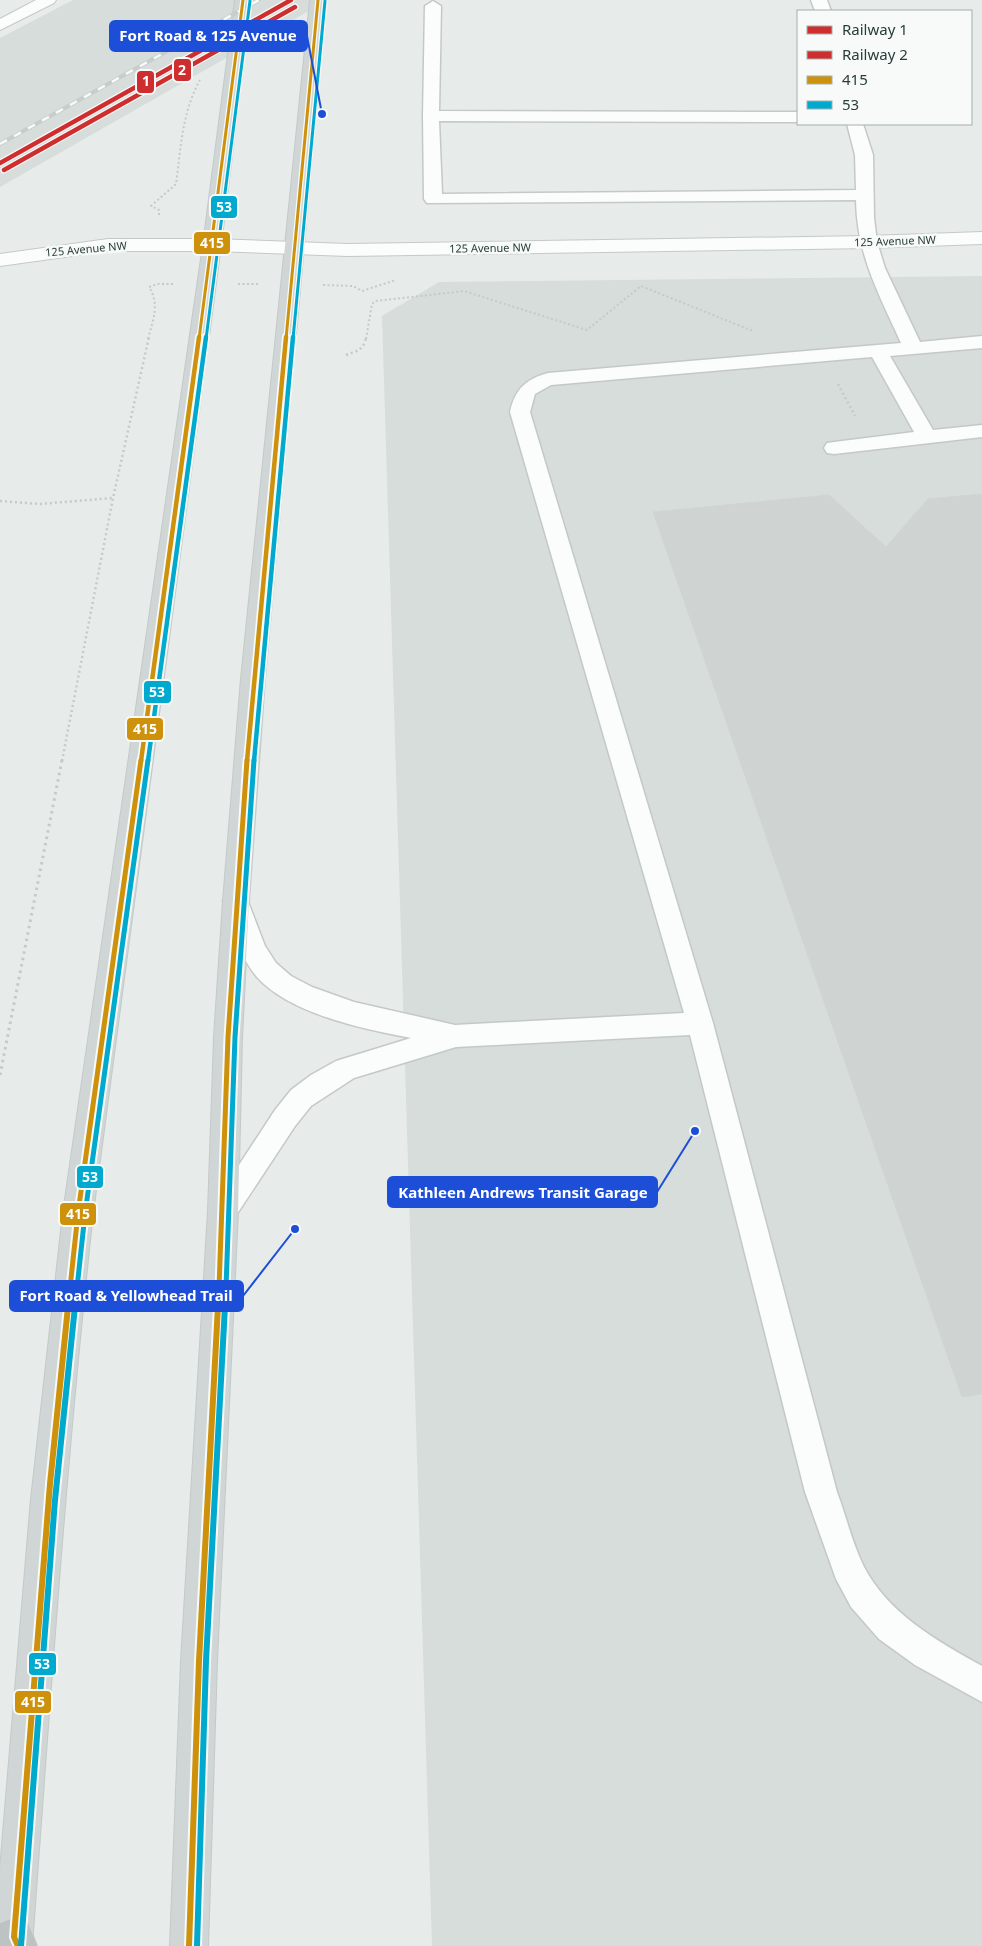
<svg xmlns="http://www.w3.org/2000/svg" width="982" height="1946" font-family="'Noto Sans',sans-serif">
	<rect width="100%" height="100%" fill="#e7ecea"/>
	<g fill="#d6ddda">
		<path d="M73 0H328L0 187V38Z"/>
		<path d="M982 276V1946H432L382 316 439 282Z"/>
	</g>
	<path fill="#cfd3d2" stroke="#d0d5d3" d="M982 494V1394L962 1397 653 512 829 495 886 547 928 499Z"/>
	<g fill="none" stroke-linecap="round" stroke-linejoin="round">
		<g stroke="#c4c9c7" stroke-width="3">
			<g id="service">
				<path d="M811 0H827L831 11H815Z"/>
				<path d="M433 1 441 6 439 111 798 112V122L439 121 442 194 856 190 855 155 847 124H863L873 155 874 218 877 242 885 268 920 342 982 336V348L890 356 933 430 982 425V437L834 454 827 453 824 448 827 443 834 442 914 432 872 357 551 385 535 394 530 412 713 1023 837 1492C846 1516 852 1542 863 1565 887 1613 937 1641 982 1666V1702L915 1665 879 1639 851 1607 836 1579 805 1492 690 1035 456 1047 354 1078 311 1106 295 1126 233 1220 223 1224 213 1220 209 1211 275 1110 291 1090 311 1075 336 1061 411 1038C364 1029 290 1014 257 977 239 956 232 926 223 901L227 894 236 891 245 894 265 946 276 963 291 976 312 987 354 1002 455 1025 684 1013 510 412C515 389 526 379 548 373L901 343C879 294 857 256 856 200L427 203 424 199 423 116 425 6Z"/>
			</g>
		</g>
		<g stroke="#c4c9c7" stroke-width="2">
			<path id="minor" d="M36 0H56L54 3 0 30V19Z"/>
		</g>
		<g stroke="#c4c9c7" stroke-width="2">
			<path id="tertiary" d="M982 232V244L868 248 348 256 212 251H108L0 266V254L108 239H212L348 244 868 236Z"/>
		</g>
		<g stroke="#c3cac9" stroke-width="2">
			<g id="primary">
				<path d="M235 0H251L221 245 93 1213C66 1457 50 1701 32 1946H0V1869L31 1499 63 1213 203 245Z"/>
				<path d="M310 0H326L265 679 249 901 242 1037 238 1211 217 1661 208 1946H170L181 1661 208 1211 214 1037 223 901 241 679Z"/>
			</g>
		</g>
		<g stroke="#c3cac9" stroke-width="2">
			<path id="motorway" d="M14 1918 28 1923 37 1946H0V1923Z"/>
		</g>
		<g stroke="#c3cbca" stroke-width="2" stroke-dasharray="2 2.5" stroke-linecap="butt">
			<path d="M159 215V210L151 206 176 184C181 148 182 112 200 80"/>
			<path d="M238 284H259"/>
			<path d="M323 285 353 286 362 291 396 280"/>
			<path d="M148 339C153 320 160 304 149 287L157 284H174"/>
			<path d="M366 339 372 304 375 301 464 291 587 330 641 286 753 331"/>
		</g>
		<g stroke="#c3cbca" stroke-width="2.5" stroke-dasharray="2 3" stroke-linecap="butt">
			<path d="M346 355C357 351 364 350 366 337"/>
			<path d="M838 384 855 416"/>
			<path d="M0 501 40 504 113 498"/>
			<path d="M62 761 113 498 149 337"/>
		</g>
		<path stroke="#c3cbca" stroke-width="3" stroke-dasharray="2.5 4" stroke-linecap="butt" d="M0 1075 62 760"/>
		<use href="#service" fill="#fbfcfc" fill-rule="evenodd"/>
		<use href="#minor" fill="#fbfcfc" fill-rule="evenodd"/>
		<use href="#tertiary" fill="#fbfcfc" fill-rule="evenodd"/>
		<use href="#primary" fill="#d0d6d5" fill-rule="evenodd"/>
		<use href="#motorway" fill="#bcc3c2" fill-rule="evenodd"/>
		<g stroke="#c8cccb" stroke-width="4">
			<path id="rail" d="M0 144 259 0"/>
		</g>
		<use href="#rail" stroke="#f7faf9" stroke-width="2.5" stroke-dasharray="8" stroke-linecap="butt"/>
		<g stroke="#f7faf9" stroke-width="5.5">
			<g id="bus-1-far3">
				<path d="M199 339 243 0"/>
				<path d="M286 339 318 0"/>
			</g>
		</g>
		<g stroke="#f7faf9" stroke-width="8">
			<g id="bus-1-far2">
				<path d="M141 761 199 337"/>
				<path d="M247 761 286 337"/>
			</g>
		</g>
		<g stroke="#f7faf9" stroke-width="9">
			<g id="bus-1-far1">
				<path d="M70 1288 78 1213 141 760"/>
				<path d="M219 1288 228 1037 247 760"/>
			</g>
		</g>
		<g stroke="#f7faf9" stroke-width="10">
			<g id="bus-1">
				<path d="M18 1946 14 1937 50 1484 70 1287"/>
				<path d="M189 1946 199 1661 219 1287"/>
			</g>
		</g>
		<g stroke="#f7faf9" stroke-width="5.5">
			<g id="bus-2-far3">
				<path d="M206 339 250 1"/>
				<path d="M293 339 325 1"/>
			</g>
		</g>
		<g stroke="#f7faf9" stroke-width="8">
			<g id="bus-2-far2">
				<path d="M148 761 206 337"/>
				<path d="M254 761 293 337"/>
			</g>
		</g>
		<g stroke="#f7faf9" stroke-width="9">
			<g id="bus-2-far1">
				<path d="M77 1288 85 1214 148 760"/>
				<path d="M226 1288 235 1037 254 760"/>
			</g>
		</g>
		<g stroke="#f7faf9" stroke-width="10">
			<g id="bus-2">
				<path d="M21 1946 55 1500 77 1287"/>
				<path d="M197 1946 206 1661 226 1287"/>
			</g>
		</g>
		<use href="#bus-1-far3" stroke="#cd910c" stroke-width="3"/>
		<use href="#bus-1-far2" stroke="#cd910c" stroke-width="4.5"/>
		<use href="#bus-1-far1" stroke="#cd910c" stroke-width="5"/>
		<use href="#bus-1" stroke="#cd910c" stroke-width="6"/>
		<use href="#bus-2-far3" stroke="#00a9ce" stroke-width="3"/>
		<use href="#bus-2-far2" stroke="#00a9ce" stroke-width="4.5"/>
		<use href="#bus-2-far1" stroke="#00a9ce" stroke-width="5"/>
		<use href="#bus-2" stroke="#00a9ce" stroke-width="6"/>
		<g stroke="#f7faf9" stroke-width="7">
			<path id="rail-1" d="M0 163 291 0"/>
		</g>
		<g stroke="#f7faf9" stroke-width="7">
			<path id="rail-2" d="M4 170 295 7"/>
		</g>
		<use href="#rail-1" stroke="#cf2e2f" stroke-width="4.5"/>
		<use href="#rail-2" stroke="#cf2e2f" stroke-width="4.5"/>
	</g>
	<g text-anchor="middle" stroke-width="5" stroke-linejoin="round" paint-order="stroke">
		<g font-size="11" fill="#273e3a" stroke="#f7faf9">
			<text transform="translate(895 241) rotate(-2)" y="4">125 Avenue NW</text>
			<text transform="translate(490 248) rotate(-1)" y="4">125 Avenue NW</text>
			<text transform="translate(86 249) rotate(-5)" y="4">125 Avenue NW</text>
		</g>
	</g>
	<path fill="none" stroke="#1d4ed8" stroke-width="2" d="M322 114L307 36M695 1131L657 1192M295 1229L243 1296"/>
	<g fill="#1d4ed8" stroke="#f7faf9" stroke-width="2">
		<circle cx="322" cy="114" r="5"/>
		<circle cx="695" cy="1131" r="5"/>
		<circle cx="295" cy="1229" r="5"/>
	</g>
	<g fill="#1d4ed8" stroke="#1d4ed8" stroke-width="2">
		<rect x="110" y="21" width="197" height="30" rx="5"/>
		<rect x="388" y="1177" width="269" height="30" rx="5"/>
		<rect x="10" y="1281" width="233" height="30" rx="5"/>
	</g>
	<g font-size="15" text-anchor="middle" font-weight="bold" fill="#fff">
		<text x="208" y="41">Fort Road &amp; 125 Avenue</text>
		<text x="523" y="1198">Kathleen Andrews Transit Garage</text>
		<text x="126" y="1301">Fort Road &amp; Yellowhead Trail</text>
	</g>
	<g stroke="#f7faf9" stroke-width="2">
		<rect x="173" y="58" width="19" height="24" rx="5" fill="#cf2e2f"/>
		<rect x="136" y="70" width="19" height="24" rx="5" fill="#cf2e2f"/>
		<rect x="210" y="195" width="28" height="24" rx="5" fill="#00a9ce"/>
		<rect x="193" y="231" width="38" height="24" rx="5" fill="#cd910c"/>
		<rect x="143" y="680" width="29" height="24" rx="5" fill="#00a9ce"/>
		<rect x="126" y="717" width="38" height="24" rx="5" fill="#cd910c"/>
		<rect x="76" y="1165" width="28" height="24" rx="5" fill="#00a9ce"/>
		<rect x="59" y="1202" width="38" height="24" rx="5" fill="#cd910c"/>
		<rect x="28" y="1652" width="29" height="24" rx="5" fill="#00a9ce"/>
		<rect x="14" y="1690" width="38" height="24" rx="5" fill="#cd910c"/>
	</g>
	<g font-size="14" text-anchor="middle" font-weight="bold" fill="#fff">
		<text x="182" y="75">2</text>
		<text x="146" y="86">1</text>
		<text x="224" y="212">53</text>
		<text x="212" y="248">415</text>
		<text x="157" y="697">53</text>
		<text x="145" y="734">415</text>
		<text x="90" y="1182">53</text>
		<text x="78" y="1219">415</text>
		<text x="42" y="1669">53</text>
		<text x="33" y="1707">415</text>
	</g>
	<rect x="797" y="10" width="175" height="115" fill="#f7faf9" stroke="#a4afad"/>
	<rect x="807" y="26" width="25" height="8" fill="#cf2e2f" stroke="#a4afad"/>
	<text x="842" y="35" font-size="15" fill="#273e3a">Railway 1</text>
	<rect x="807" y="51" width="25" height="8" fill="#cf2e2f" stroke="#a4afad"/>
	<text x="842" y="60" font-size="15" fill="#273e3a">Railway 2</text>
	<rect x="807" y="76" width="25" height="8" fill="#cd910c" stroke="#a4afad"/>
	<text x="842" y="85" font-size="15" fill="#273e3a">415</text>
	<rect x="807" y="101" width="25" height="8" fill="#00a9ce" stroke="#a4afad"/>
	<text x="842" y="110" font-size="15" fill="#273e3a">53</text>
</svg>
